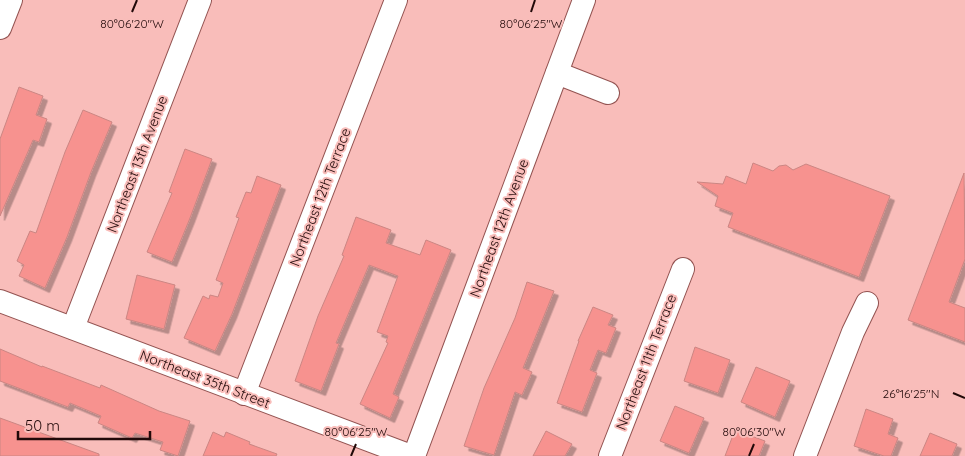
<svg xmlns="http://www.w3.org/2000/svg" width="965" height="456" font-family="Quicksand,sans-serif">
	<defs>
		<filter id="shadow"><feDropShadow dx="4.5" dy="4.5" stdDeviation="0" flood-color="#0004"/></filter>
	</defs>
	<rect width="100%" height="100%" fill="#f9bdba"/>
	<g fill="#f7928f" stroke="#cb8683" filter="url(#shadow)">
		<path d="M19 87 43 96 36 115 47 119 39 142 33 140 0 216V139Z"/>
		<path d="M83 110 112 122 91 172 67 237 45 288 19 276 24 265 17 261 30 231 36 233 65 152Z"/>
		<path d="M185 149 212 159 190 218 172 262 147 252 172 193 169 192Z"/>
		<path d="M753 163 773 171 779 166 786 165 793 170 806 164 890 196 859 277 728 227 733 213 715 206 718 196 697 182 723 184 726 176 746 184Z"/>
		<path d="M964 173 965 259 949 302 965 308V342L908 320Z"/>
		<path d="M257 176 281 185 232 314 215 351 184 338 203 296 209 299 210 295 218 297 223 283 216 280 239 218 236 217 246 192 251 193Z"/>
		<path d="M356 217 391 230 386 243 420 255 426 240 451 250 393 394 399 397 390 418 360 404 388 343 386 342 388 336 377 332 398 276 369 265 336 343 339 344 321 391 295 381 318 316 344 256 342 255Z"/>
		<path d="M137 275 175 285 164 329 126 319Z"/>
		<path d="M527 282 554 291 523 368 532 372 522 395 515 392 494 455 464 446 484 388 515 318Z"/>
		<path d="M593 307 613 315 608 325 616 328 606 353 598 350 590 370 597 373 582 412 557 403 579 341H578Z"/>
		<path d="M695 347 730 360 718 393 684 381Z"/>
		<path d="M0 349 42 367V366L100 388 101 385 159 411 190 421 178 456 160 450 163 442 135 433 132 438 98 423 101 416 70 403 68 407 0 381Z"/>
		<path d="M756 367 790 381 775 417 741 402Z"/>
		<path d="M675 406 704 418 689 453 660 441Z"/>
		<path d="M866 409 893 419 888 434 898 438 891 456H884L854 446Z"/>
		<path d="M0 418 99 454V456H0Z"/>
		<path d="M735 430 765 441 759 456H725Z"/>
		<path d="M546 431 572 444 565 456H533Z"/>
		<path d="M213 432 224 437 226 432 250 442 249 444 277 454 276 456H203Z"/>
		<path d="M930 433 957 444 952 456H920Z"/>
	</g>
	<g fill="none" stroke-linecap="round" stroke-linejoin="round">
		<g stroke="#935351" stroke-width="24">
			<g id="minor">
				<path d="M0 28 11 0"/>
				<path d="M557 73 608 93"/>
				<path d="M0 301 411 456"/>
				<path d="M73 328 200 0"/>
				<path d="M244 394 396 0"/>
				<path d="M414 456 584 0"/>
				<path d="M610 456 683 269"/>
				<path d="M805 456 853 332 867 303"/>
			</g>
		</g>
		<use href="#minor" stroke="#fff" stroke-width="22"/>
	</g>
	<path fill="none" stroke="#210909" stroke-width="2" d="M132 12 137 0M531 12 535 0M953 393 965 398M351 456 356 444M749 456 754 444"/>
	<g text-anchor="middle" stroke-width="4" stroke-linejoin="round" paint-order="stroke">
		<g font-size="14" fill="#210909" stroke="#f9bdba">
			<text transform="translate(137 164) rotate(-69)" y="5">Northeast 13th Avenue</text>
			<text transform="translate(320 197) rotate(-69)" y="5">Northeast 12th Terrace</text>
			<text transform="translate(499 228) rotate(-70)" y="5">Northeast 12th Avenue</text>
			<text transform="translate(646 362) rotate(-69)" y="5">Northeast 11th Terrace</text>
			<text transform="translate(205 379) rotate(21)" y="5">Northeast 35th Street</text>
		</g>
	</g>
	<g font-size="12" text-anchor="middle" fill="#210909" stroke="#f9bdba" stroke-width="4" stroke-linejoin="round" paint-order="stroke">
		<text x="132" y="28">80°06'20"W</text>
		<text x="531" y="28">80°06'25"W</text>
		<text x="911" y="398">26°16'25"N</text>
		<text x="356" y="436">80°06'25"W</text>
		<text x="754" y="436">80°06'30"W</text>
	</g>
	<path d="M18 431v8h132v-8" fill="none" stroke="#210909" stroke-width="2.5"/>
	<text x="25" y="431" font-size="15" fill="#210909" stroke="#f9bdba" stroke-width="4" paint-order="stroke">50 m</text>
</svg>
